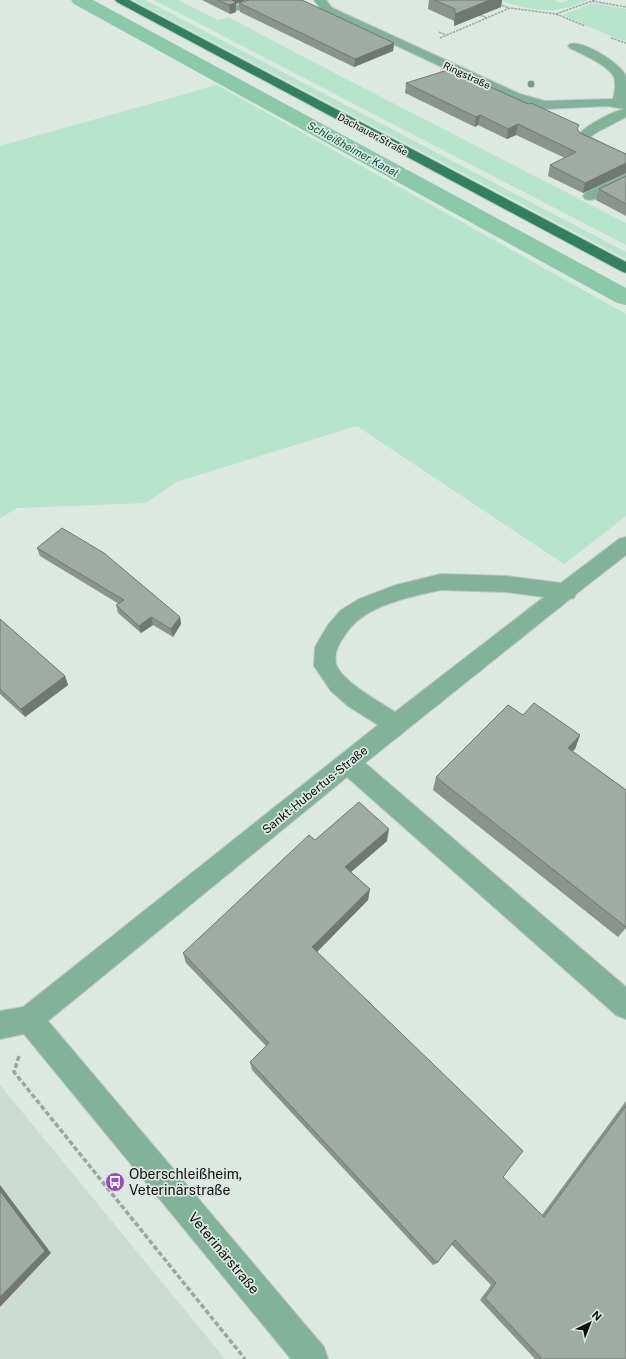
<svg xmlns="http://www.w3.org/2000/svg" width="626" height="1359" font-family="'Public Sans',sans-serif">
	<rect width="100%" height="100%" fill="#dde8e2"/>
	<path fill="#cbddd3" d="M0 1085 225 1359H0Z"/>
	<g fill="#b6e4cc">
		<path d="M133 0H145L626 252V259Z"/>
		<path d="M154 0H178L218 20 228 17 344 78 626 223V245Z"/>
		<path d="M500 0H554L560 3 569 0H588C580 3 571 7 561 9 544 13 516 7 500 0Z"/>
		<path d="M593 3 626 9V41L615 38 562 15Z"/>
		<path d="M217 85 626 314V516L564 564 357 426 176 482 146 503 17 508 0 518V146Z"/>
	</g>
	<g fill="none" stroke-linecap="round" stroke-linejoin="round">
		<path fill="#8acaab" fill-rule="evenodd" d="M71 0H93L626 288V305L617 303 74 4Z"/>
		<g stroke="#bbc5c0" stroke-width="2">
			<g id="minor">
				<path d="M250 0H266L264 2 243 10H235L233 8 235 6Z"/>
				<path d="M314 0H326L331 7 343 13 520 94 545 101 613 99C615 92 616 84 614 77 608 65 582 54 570 48L568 46 570 44C583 40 622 64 626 77 626 86 626 107 626 117L599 131 590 137 626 155V164L578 142 576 139C581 127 612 112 624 109L608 106 545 109 512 100 323 11Z"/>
				<path d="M626 173V183L595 199 590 200 585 199 583 196 585 193Z"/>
				<path d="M626 537V555L576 594 574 598 570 599 365 763 626 987V1019L616 1015 347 777 48 1021 324 1347 328 1359H291L24 1034 0 1039V1011L23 1007 378 725 348 706 331 691 314 666 315 647 328 625 341 610 359 599 396 585 441 574 506 576 561 583 619 539ZM441 590 506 592 544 597 395 712C380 702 342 682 336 664 334 657 337 647 341 641 345 635 350 627 356 622 377 603 414 596 441 590Z"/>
			</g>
		</g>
		<g stroke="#bbc5c0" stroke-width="2">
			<path id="major" d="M115 0H129L626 262V273L621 271 117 2Z"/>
		</g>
		<g stroke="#9da6a1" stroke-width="1.5" stroke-dasharray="2.5 1" stroke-linecap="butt">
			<path d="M592 1 626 7"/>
			<path d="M499 4 509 8"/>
			<path d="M477 14 487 18"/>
			<path d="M556 14 585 26"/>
			<path d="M439 32 446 35"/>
			<path d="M440 38 510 8 556 14 595 0"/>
			<path d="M611 38 626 43"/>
		</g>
		<path stroke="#9da6a1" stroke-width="3.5" stroke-dasharray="5 2.5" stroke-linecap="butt" d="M19 1056 14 1072 245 1359"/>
		<use href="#minor" fill="#81b29a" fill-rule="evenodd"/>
		<use href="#major" fill="#30815f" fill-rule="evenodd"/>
	</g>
	<circle fill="#6e9e8c" cx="531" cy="84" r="3.5"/>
	<g fill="#8a938e">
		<path d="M202 0H246L236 4V12L230 14Z"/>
		<path d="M429 0H502L501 7 454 26V21L428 9Z"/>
		<path d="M239 3 394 43 393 51 354 67 240 12Z"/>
		<path d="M406 83 578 130 580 133 626 154V173L583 193 548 176 550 165 565 158 516 135 507 139 478 125 475 127 405 93Z"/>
		<path d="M626 176V216L596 200 599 189Z"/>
		<path d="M37 548 180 617 181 624 173 637 153 625 141 633 118 613 116 605 119 604 40 556Z"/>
		<path d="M0 619 65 676 68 685 25 717 0 694Z"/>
		<path d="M523 715 580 735 575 749 572 751 626 790V928L618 937 433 790 436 777Z"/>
		<path d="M315 840 387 841 351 872 370 889 368 900 317 952 503 1177 542 1215 626 1101V1359H535L480 1300 491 1285 451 1244 437 1263 433 1265 252 1070 250 1062 266 1046 186 963 183 953Z"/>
	</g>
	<g fill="#717874">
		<path d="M231 0H246L236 4V12L230 14 229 5Z"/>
		<path d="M490 0H502L501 7 454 26 455 14Z"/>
		<path d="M394 43 393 51 354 67 355 59Z"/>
		<path d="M480 115 478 125 475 127 476 117Z"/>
		<path d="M518 124 516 135 507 139 508 129Z"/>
		<path d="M626 163V173L583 193 585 183Z"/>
		<path d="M151 617 153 625 141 633 139 626Z"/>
		<path d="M180 617 181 624 173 637 171 629Z"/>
		<path d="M65 676 68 685 25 717 21 709Z"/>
		<path d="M580 735 575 749 562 761 568 748Z"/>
		<path d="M389 829 387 841 344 878 345 867Z"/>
		<path d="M370 889 368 900 312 957V947Z"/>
		<path d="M0 1185 51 1253 0 1307Z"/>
	</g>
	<g fill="#a1aba5" stroke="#717874">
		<path d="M218 0H232L236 3 229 5Z"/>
		<path d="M249 0H302L394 43 355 59 239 3Z"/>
		<path d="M434 0H490L455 14V9Z"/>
		<path d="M451 69 528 104 531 103 579 125 577 129 580 133 626 154V163L585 183 550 165 576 152 518 124 508 129 480 115 476 117 406 83Z"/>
		<path d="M626 176V204L599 189Z"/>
		<path d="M62 528 104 553 180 617 171 629 151 617 139 626 116 605 124 600 37 548Z"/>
		<path d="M0 619 65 676 21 709 0 689Z"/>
		<path d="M534 703 580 735 568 748 626 790V927L436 777 508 705 523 715Z"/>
		<path d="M359 802 389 829 345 867 370 889 312 947 523 1151 503 1177 544 1217 626 1106V1359H542L485 1298 496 1283 455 1240 437 1263 250 1062 269 1043 183 953 309 835 315 840Z"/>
		<path d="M0 1191 45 1251 0 1297Z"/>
	</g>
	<defs>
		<g id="bus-disc" transform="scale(1)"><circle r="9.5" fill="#984cbe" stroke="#dde8e2"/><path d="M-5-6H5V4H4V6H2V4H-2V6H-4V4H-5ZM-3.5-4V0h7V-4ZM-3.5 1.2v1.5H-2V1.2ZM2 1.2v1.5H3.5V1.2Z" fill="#fff"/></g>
	</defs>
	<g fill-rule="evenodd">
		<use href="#bus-disc" x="115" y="1182"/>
	</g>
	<g text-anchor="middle" stroke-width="3.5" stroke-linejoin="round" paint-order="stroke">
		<g font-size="10" fill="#0b0f0d" stroke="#dde8e2">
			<text transform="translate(467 75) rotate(25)" y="4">Ringstraße</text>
			<text transform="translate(373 134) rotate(28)" y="4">Dachauer Straße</text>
		</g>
		<g font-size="11" font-style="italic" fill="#02593c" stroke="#dde8e2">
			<text transform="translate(353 149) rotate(29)" y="4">Schleißheimer Kanal</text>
		</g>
		<g font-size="12" fill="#0b0f0d" stroke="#dde8e2">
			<text transform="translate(315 790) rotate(-39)" y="4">Sankt-Hubertus-Straße</text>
		</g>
		<g font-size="14" fill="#0b0f0d" stroke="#dde8e2" text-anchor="start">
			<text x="129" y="1179">Oberschleißheim,<tspan x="129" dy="16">Veterinärstraße</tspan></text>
		</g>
		<g font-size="14" fill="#0b0f0d" stroke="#dde8e2">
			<text transform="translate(224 1253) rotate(50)" y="5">Veterinärstraße</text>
		</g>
	</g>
	<g transform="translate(590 1323) rotate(43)" stroke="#dde8e2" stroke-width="3" paint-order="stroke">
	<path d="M0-3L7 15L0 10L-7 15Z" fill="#0b0f0d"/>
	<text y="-6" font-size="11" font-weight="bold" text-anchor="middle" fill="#0b0f0d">N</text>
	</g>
</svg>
